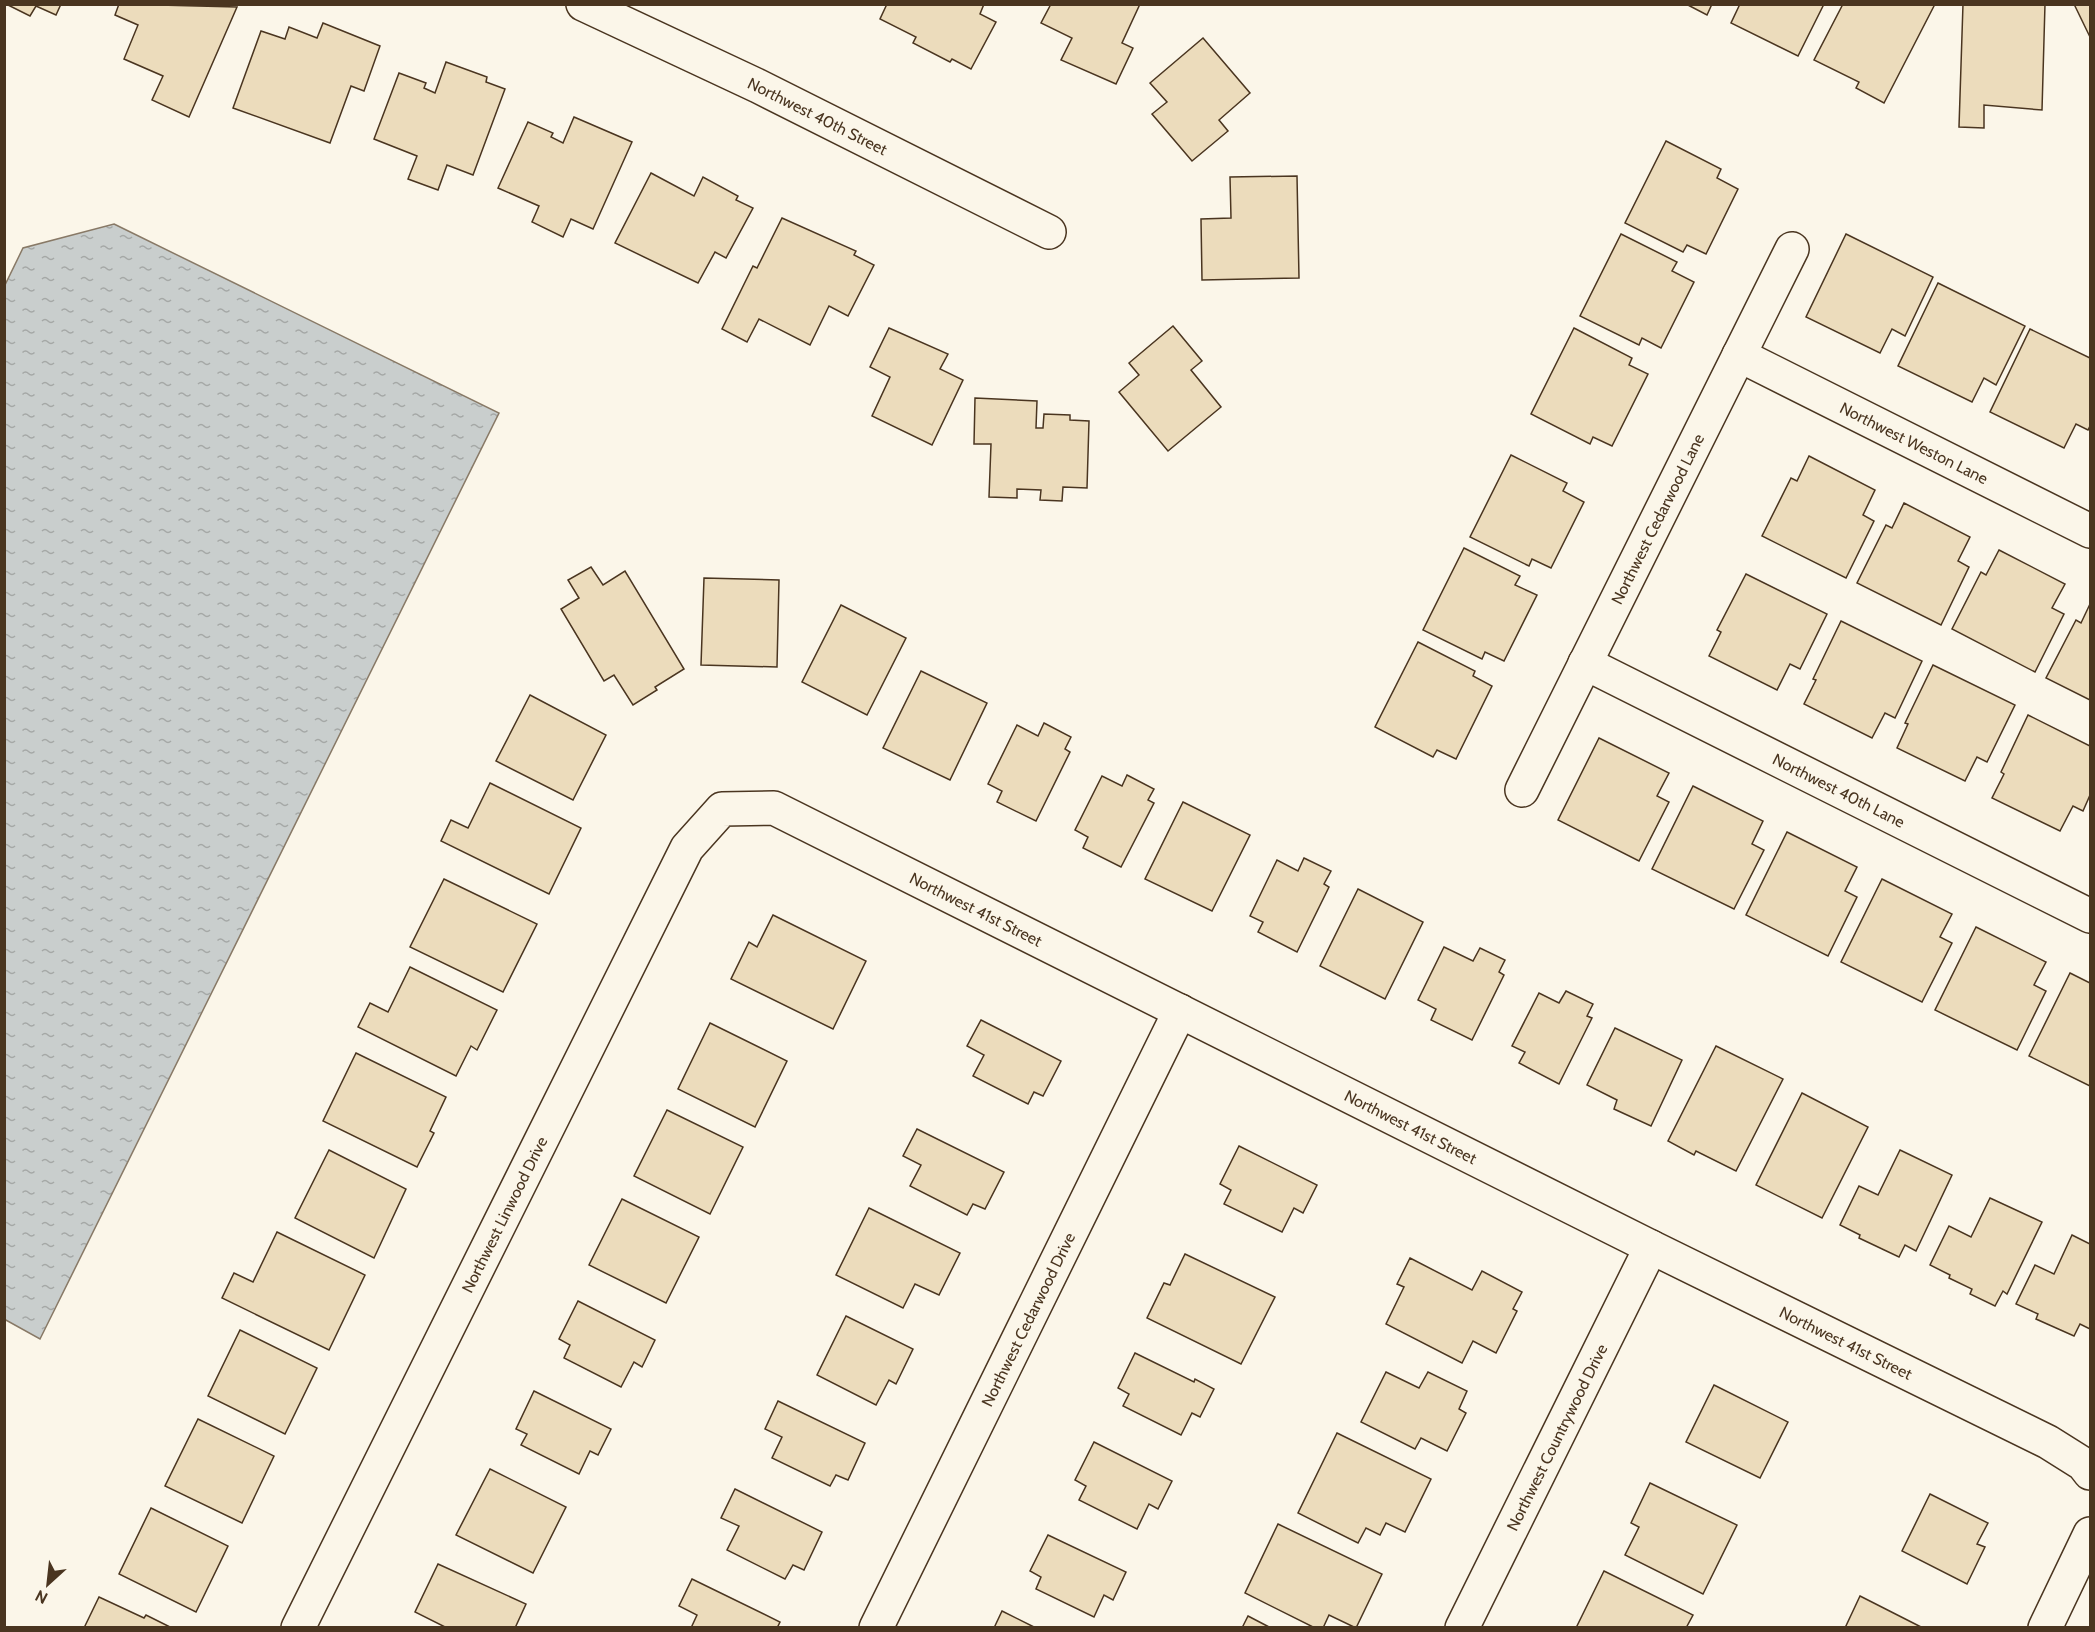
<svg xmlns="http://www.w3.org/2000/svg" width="2095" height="1632" font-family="Cabin,sans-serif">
	<defs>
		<pattern id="water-ripples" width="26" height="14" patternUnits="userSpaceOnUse" patternTransform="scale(1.5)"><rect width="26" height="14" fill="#c9cecd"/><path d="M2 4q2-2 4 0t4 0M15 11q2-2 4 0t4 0" fill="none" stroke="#a5a8a6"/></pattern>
	</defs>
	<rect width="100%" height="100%" fill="#fbf6e9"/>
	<path fill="url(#water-ripples)" stroke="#887966" stroke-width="1.5" d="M114 224 499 413 40 1339 4 1319 5 285 23 248Z"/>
	<g fill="#ecdcbc" stroke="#4a3520" stroke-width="1.5">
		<path d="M6 4H61L56 15 36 6 30 16Z"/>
		<path d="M119 4 237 7 189 117 152 100 163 76 124 59 138 25 115 15Z"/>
		<path d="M887 4H984L980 14 996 22 971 69 952 59 950 62 913 43 916 37 880 19Z"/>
		<path d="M1051 4H1140L1122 43 1133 48 1116 84 1061 60 1072 38 1041 23Z"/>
		<path d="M1686 4H1712L1707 15Z"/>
		<path d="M1740 4H1824L1798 56 1731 23Z"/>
		<path d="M1843 4H1935L1884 103 1856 88 1859 82 1814 60Z"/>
		<path d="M1963 4H2045L2042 110 1984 105V128L1959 127Z"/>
		<path d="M2074 4H2090V37Z"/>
		<path d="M323 23 380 46 364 91 351 86 330 143 233 108 261 31 285 39 289 27 317 38Z"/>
		<path d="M1203 38 1250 93 1219 120 1228 131 1192 161 1152 114 1167 102 1150 83Z"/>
		<path d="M446 62 487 77 486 82 505 89 473 175 447 165 438 190 408 179 417 156 374 139 399 73 426 83 424 88 435 93Z"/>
		<path d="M574 117 632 142 593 229 571 219 563 237 532 222 539 206 498 188 528 122 553 133 551 137 563 143Z"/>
		<path d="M1666 141 1721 169 1717 178 1738 189 1706 254 1687 245 1683 252 1625 223Z"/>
		<path d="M651 173 694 196 703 177 738 196 736 200 753 208 726 258 715 252 698 283 615 243Z"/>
		<path d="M1297 176 1299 278 1202 280 1201 219 1231 218 1230 177Z"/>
		<path d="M782 218 856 251 854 255 874 265 848 316 829 306 810 345 759 319 747 342 722 329 753 266 757 268Z"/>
		<path d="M1621 234 1677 262 1672 271 1694 282 1661 348 1642 338 1639 345 1580 316Z"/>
		<path d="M1846 234 1933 277 1905 336 1892 329 1880 353 1806 317Z"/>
		<path d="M1938 283 2025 326 1996 385 1984 378 1972 402 1898 366Z"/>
		<path d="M1173 326 1202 361 1191 370 1221 407 1168 451 1119 392 1139 375 1129 363Z"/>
		<path d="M889 328 948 354 940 369 963 380 932 445 872 416 890 377 870 367Z"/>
		<path d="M1574 328 1632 358 1629 365 1648 374 1612 446 1593 437 1590 444 1531 414Z"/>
		<path d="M2030 329 2090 358V426L2088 430 2076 424 2064 448 1990 412Z"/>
		<path d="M975 398 1037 401 1036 428H1043L1044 414 1070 415V420L1089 421 1087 488 1063 487 1062 501 1040 500 1041 490 1017 489V498L989 497 991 444H974Z"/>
		<path d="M1511 455 1567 483 1563 491 1584 502 1551 568 1532 559 1529 566 1470 537Z"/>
		<path d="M1809 456 1875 490 1863 515 1874 521 1846 578 1762 536 1791 478 1797 481Z"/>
		<path d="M1904 503 1970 537 1958 561 1969 567 1941 625 1857 583 1886 525 1892 528Z"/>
		<path d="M1464 548 1520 576 1515 585 1537 595 1504 661 1485 652 1482 659 1423 630Z"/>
		<path d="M1999 550 2065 584 2052 608 2064 614 2035 672 1952 629 1981 572 1986 575Z"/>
		<path d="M591 567 603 585 625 571 684 669 655 687 657 690 633 705 614 675 604 681 561 609 579 598 568 580Z"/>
		<path d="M1746 574 1827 614 1800 669 1790 664 1777 690 1709 656 1721 632 1717 630Z"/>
		<path d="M704 578 779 580 777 667 701 665Z"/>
		<path d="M2090 604V700L2046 678 2076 620 2081 623Z"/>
		<path d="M841 605 906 638 867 715 802 682Z"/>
		<path d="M1841 621 1922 661 1895 718 1885 713 1872 738 1804 704 1816 680 1813 679Z"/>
		<path d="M1418 642 1475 671 1473 676 1492 686 1456 759 1437 750 1433 757 1375 727Z"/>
		<path d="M1933 665 2015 705 1987 762 1977 757 1965 781 1897 748 1908 724 1905 723Z"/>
		<path d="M921 671 987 703 950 780 883 748Z"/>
		<path d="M530 695 606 735 573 800 496 761Z"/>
		<path d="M2028 715 2090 746V795L2083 811 2073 806 2060 831 1992 798 2004 774 2001 772Z"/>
		<path d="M1044 723 1071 737 1065 749 1070 752 1036 821 997 802 1002 791 988 784 1017 725 1038 736Z"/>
		<path d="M1599 738 1669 773 1657 796 1669 802 1639 861 1558 820Z"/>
		<path d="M1127 775 1154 789 1148 800 1154 803 1121 867 1083 848 1088 837 1075 830 1102 776 1122 786Z"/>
		<path d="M490 783 581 828 549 894 441 841 451 820 468 828Z"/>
		<path d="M1693 786 1763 821 1752 844 1764 850 1734 909 1652 869Z"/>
		<path d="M1183 802 1250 835 1212 911 1145 879Z"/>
		<path d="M1787 832 1857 867 1845 891 1857 897 1828 956 1746 915Z"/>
		<path d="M1304 858 1331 871 1324 884 1329 887 1297 952 1258 932 1263 922 1250 916 1277 860 1298 871Z"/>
		<path d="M444 879 537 924 503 992 410 947Z"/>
		<path d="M1882 879 1952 914 1940 937 1952 943 1922 1002 1841 962Z"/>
		<path d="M1358 889 1423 922 1385 999 1320 966Z"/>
		<path d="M773 915 866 961 833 1029 731 979 749 942 757 947Z"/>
		<path d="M1976 927 2046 962 2034 985 2046 991 2017 1050 1935 1010Z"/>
		<path d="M1444 947 1473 961 1480 948 1505 960 1499 972 1504 975 1472 1040 1431 1020 1436 1009 1418 1000Z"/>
		<path d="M410 967 497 1010 477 1050 471 1046 456 1076 358 1027 370 1003 388 1012Z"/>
		<path d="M2070 973 2090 983V1086L2029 1056Z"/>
		<path d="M1566 991 1593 1004 1587 1016 1592 1018 1559 1084 1519 1063 1525 1052 1512 1046 1539 993 1559 1003Z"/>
		<path d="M981 1020 1061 1061 1043 1096 1034 1092 1028 1104 973 1076 984 1055 967 1046Z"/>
		<path d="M710 1023 787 1061 755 1127 678 1089Z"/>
		<path d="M1615 1028 1682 1060 1651 1126 1614 1109 1617 1100 1587 1085Z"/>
		<path d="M1716 1046 1783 1079 1736 1171 1696 1151 1694 1155 1668 1141Z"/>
		<path d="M356 1053 446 1097 430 1131 434 1133 417 1167 323 1121Z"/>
		<path d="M1802 1093 1868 1127 1822 1218 1756 1185Z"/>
		<path d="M667 1110 743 1147 710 1214 634 1176Z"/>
		<path d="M917 1129 1004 1172 985 1209 973 1204 967 1215 910 1186 921 1165 903 1156Z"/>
		<path d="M1239 1146 1317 1185 1303 1213 1294 1208 1282 1232 1224 1204 1231 1190 1220 1184Z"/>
		<path d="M329 1150 406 1189 374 1258 295 1218Z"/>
		<path d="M1900 1150 1952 1175 1916 1251 1905 1245 1899 1257 1859 1238 1860 1235 1840 1225 1859 1186 1878 1195Z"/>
		<path d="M1990 1198 2042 1222 2007 1294 2003 1291 1995 1306 1970 1294 1972 1289 1949 1278 1950 1275 1930 1265 1949 1226 1971 1237Z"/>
		<path d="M622 1199 699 1237 666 1303 589 1265Z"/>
		<path d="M869 1208 960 1253 939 1295 915 1284 903 1308 836 1275Z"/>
		<path d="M277 1232 365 1275 329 1350 222 1298 234 1273 253 1282Z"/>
		<path d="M2072 1235 2090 1244V1329L2080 1324 2074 1336 2036 1319 2038 1314 2016 1304 2035 1265 2054 1274Z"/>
		<path d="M1185 1254 1275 1297 1241 1364 1147 1318 1164 1283 1170 1285Z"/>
		<path d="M1410 1258 1472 1290 1482 1271 1522 1292 1513 1309 1517 1311 1496 1353 1473 1341 1462 1363 1386 1324 1404 1287 1397 1284Z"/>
		<path d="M578 1301 655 1340 642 1367 634 1362 621 1387 564 1358 570 1345 559 1339Z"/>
		<path d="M846 1316 913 1349 896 1384 889 1380 876 1405 817 1375Z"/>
		<path d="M240 1330 317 1368 285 1434 208 1396Z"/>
		<path d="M1135 1353 1194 1382 1195 1379 1214 1389 1200 1417 1192 1413 1181 1435 1123 1406 1129 1394 1118 1388Z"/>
		<path d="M1386 1372 1419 1388 1428 1372 1467 1391 1459 1409 1466 1413 1447 1451 1421 1438 1415 1449 1361 1422Z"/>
		<path d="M1714 1385 1788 1422 1760 1478 1686 1442Z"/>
		<path d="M534 1391 611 1429 598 1455 590 1451 579 1474 521 1445 527 1434 516 1429Z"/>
		<path d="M778 1401 865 1443 848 1480 836 1475 830 1486 772 1458 782 1437 765 1429Z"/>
		<path d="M198 1419 274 1456 242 1523 165 1486Z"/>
		<path d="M1337 1433 1431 1479 1405 1532 1386 1523 1380 1535 1366 1528 1358 1543 1298 1513Z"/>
		<path d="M1094 1442 1172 1481 1158 1509 1149 1504 1137 1529 1079 1500 1086 1486 1075 1480Z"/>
		<path d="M490 1469 566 1507 533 1573 456 1535Z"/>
		<path d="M1650 1483 1737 1525 1703 1594 1625 1555 1639 1527 1631 1523Z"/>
		<path d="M735 1489 822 1532 804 1570 793 1565 785 1579 727 1550 739 1526 721 1518Z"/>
		<path d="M1930 1494 1988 1523 1977 1544 1985 1547 1967 1584 1902 1551Z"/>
		<path d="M151 1508 228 1546 196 1612 119 1574Z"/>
		<path d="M1278 1524 1382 1574 1356 1628 1329 1615 1323 1628H1315L1245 1593Z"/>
		<path d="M1048 1535 1126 1572 1113 1600 1104 1595 1094 1617 1036 1589 1041 1577 1030 1571Z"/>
		<path d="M438 1564 526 1604 515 1628H447L415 1612Z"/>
		<path d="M1604 1571 1693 1615 1686 1628H1576Z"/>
		<path d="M692 1579 780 1622 777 1628H691L697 1615 679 1606Z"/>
		<path d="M1860 1596 1923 1628H1845Z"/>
		<path d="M99 1597 144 1618 146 1615 172 1628H84Z"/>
		<path d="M1002 1611 1036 1628H994Z"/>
		<path d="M1248 1616 1271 1628H1242Z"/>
	</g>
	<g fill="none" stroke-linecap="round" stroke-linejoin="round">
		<g stroke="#4a3520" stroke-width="36">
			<g id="minor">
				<path id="s1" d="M583 4 758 86 1049 232"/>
				<path id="s2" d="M1739 355 2090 531"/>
				<path id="s3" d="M1585 663 2090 916"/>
				<path id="s4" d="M1522 790 1792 249"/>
				<path id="s5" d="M298 1628 687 848 722 809 774 808 1651 1247 2048 1442 2083 1464 2090 1473"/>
				<path id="s6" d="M876 1628 1180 1011"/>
				<path id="s7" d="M1462 1628 1651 1247"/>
				<path d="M2045 1628 2090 1534"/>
			</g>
		</g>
		<use href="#minor" stroke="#fbf6e9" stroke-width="33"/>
	</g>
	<g text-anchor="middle" stroke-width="4.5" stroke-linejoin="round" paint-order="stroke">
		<g font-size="16" fill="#4a3520" stroke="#fbf6e9">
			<text dy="6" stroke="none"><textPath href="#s1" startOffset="260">Northwest 40th Street</textPath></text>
			<text dy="6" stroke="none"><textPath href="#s2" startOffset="196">Northwest Weston Lane</textPath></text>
			<text dy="6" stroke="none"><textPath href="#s4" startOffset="303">Northwest Cedarwood Lane</textPath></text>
			<text dy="6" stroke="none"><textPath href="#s3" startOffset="284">Northwest 40th Lane</textPath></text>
			<text dy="6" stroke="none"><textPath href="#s5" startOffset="1202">Northwest 41st Street</textPath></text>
			<text dy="6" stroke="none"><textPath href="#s5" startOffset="1688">Northwest 41st Street</textPath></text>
			<text dy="6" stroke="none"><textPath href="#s5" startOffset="462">Northwest Linwood Drive</textPath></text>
			<text dy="6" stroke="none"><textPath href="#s6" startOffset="344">Northwest Cedarwood Drive</textPath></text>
			<text dy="6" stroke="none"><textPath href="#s5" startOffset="2174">Northwest 41st Street</textPath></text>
			<text dy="6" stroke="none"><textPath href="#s7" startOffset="213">Northwest Countrywood Drive</textPath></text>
		</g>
	</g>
	<rect width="2095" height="1632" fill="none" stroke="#4a3520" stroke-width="12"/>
	<g transform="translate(48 1584) rotate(207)" stroke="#fbf6e9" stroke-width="4.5" paint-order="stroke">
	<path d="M0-4.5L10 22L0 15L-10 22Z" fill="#4a3520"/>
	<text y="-9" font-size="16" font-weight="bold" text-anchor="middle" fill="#4a3520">N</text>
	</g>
</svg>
